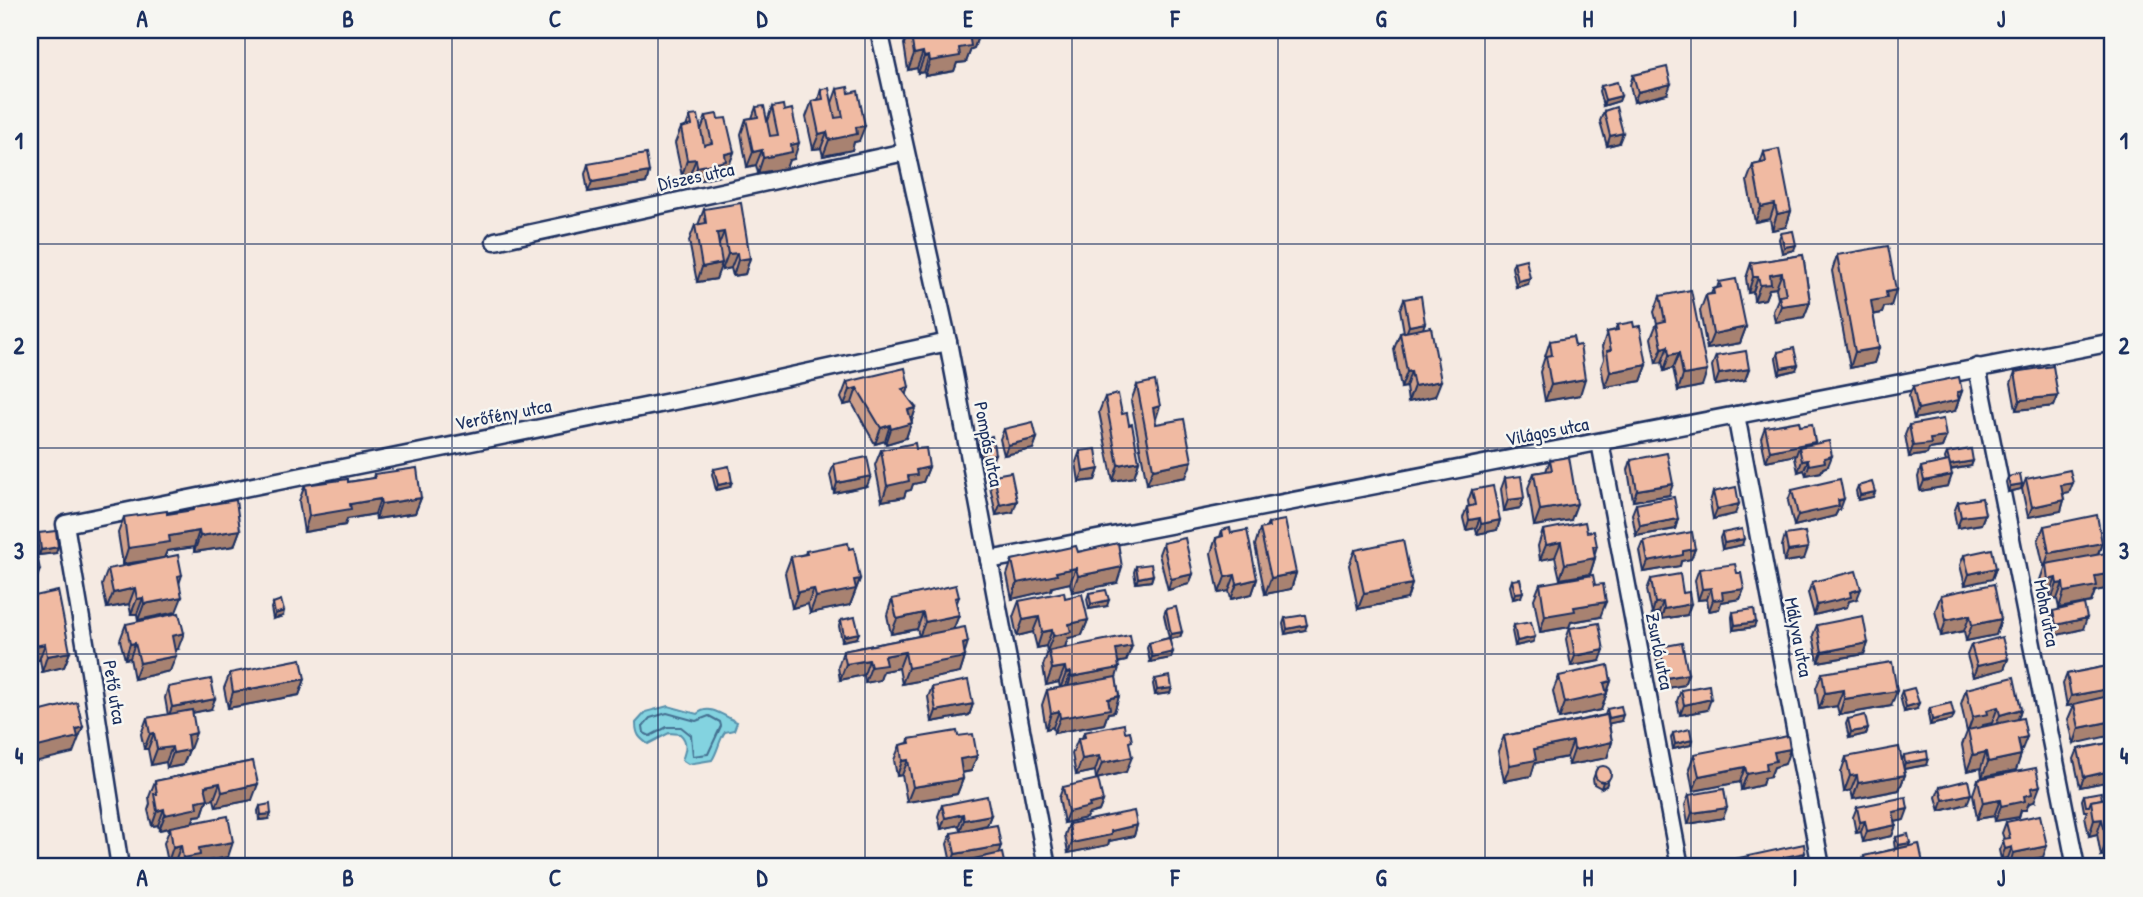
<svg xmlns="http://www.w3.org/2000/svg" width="2143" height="897" font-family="'Patrick Hand',sans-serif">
	<rect width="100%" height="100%" fill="#f5eae2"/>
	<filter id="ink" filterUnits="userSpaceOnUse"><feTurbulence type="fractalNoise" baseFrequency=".0143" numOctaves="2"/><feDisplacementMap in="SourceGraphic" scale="14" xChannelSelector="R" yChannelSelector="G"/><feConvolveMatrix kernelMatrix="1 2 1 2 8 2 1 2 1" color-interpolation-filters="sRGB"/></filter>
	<g filter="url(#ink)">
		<path fill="#83d3e0" stroke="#5991ac" stroke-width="2" d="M668 706 697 714C710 703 723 716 737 722L734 730 725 732C719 740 718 751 712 760L688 764 682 760C686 750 688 741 680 734L669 733 648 744C639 738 636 734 636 723L646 712Z"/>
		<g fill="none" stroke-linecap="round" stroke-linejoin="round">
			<path stroke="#457192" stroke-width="2" d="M667 713 696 721 709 716 720 722 721 726 708 754 693 756 691 735 681 727H667L650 736 644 733 643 726 650 718Z"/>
			<g stroke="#1b2f5e" stroke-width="21">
				<g id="street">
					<path d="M879 30 948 342 1047 867"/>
					<path d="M495 241 905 152"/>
					<path d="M1977 367 2076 867"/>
					<path d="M1736 415 1821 867"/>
					<path d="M1600 442 1680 867"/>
					<path d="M989 560 2113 342"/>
					<path d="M120 867 90 672 65 524 714 393 948 342"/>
				</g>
			</g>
			<use href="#street" stroke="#f6f6f2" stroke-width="16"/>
		</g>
		<g fill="#cea08b" stroke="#1b2f5e" stroke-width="2">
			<path d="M909 30H979V33L974 48 971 49 966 62 957 63 954 71 925 76 924 72 918 73 917 68 908 70 904 44Z"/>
			<path d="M1633 75 1667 94 1634 102 1630 85Z"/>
			<path d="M1601 86 1621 96 1619 101 1603 106 1599 91Z"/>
			<path d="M821 89 832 103 837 89 859 141 854 142 852 150 823 156 821 148 813 149 806 117 812 101 818 100Z"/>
			<path d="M756 107 767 121 772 107 794 159 789 160 786 168 758 173 756 165 747 167 741 134 746 119 752 118Z"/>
			<path d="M1604 111 1619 143 1607 146 1600 121Z"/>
			<path d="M690 116 701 130 706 116 718 119 734 152 728 168 723 169 720 176 692 182 690 174 682 176 675 143 681 128 686 127Z"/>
			<path d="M1764 152 1791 211 1786 227 1772 230 1770 219 1755 222 1747 181 1753 165 1760 164Z"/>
			<path d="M588 164 649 172 646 183 588 192 585 174Z"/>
			<path d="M704 209 750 258 745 274 733 276 731 268 722 270 721 264 716 279 697 282 689 241 695 225H698Z"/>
			<path d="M1781 233 1794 250 1782 253 1779 239Z"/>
			<path d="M1803 255 1810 302 1804 317 1775 322 1773 311 1778 299 1776 288 1769 289 1765 299 1754 301 1753 292 1748 293 1746 278 1751 263Z"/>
			<path d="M1837 255 1891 306 1884 307 1882 313 1873 315 1879 348 1874 363 1850 368 1832 271Z"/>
			<path d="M1514 262 1528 284 1516 287 1512 267Z"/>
			<path d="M1719 282 1746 327 1740 343 1707 349 1700 311 1706 295 1711 294 1713 289 1717 288Z"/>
			<path d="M1660 296 1702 386 1678 391 1673 368 1664 371 1662 362 1656 363 1651 338 1657 323 1654 312Z"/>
			<path d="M1404 299 1423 329 1435 396 1408 402 1406 387 1401 388 1394 349 1400 333 1404 332 1400 309Z"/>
			<path d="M1617 325 1634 327 1647 365 1641 381 1605 387 1601 367 1604 359 1602 347 1607 332 1615 330Z"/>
			<path d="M1550 341 1580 395 1545 401 1540 372Z"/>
			<path d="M1778 352 1796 370 1779 374 1776 358Z"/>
			<path d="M1716 356 1745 380 1715 385 1712 366Z"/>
			<path d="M2015 372 2058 396 2054 406 2016 410 2011 383Z"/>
			<path d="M847 382 909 387 906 395 916 408 906 438 886 444 885 441 875 444 852 403 844 405 841 398Z"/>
			<path d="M1137 385 1155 420 1156 424 1186 477 1147 484 1131 401Z"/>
			<path d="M1913 386 1962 391 1955 411 1914 419 1909 396Z"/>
			<path d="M1105 397 1122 414 1129 425 1139 461 1134 477 1113 481 1099 412Z"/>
			<path d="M1909 425 1946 437 1942 447 1929 449 1927 454 1909 457 1905 435Z"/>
			<path d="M1800 426 1815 442 1814 444 1828 466 1823 468 1821 472 1806 475 1804 470 1798 472 1795 458 1796 455 1766 461 1761 438 1765 427Z"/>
			<path d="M1004 429 1037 438 1033 449 1004 455 1000 439Z"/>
			<path d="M980 439 993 459 982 462 978 444Z"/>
			<path d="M916 449 929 467 923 482 913 484 911 490 906 491 904 497 882 501 875 465 881 450Z"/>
			<path d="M1080 451 1099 469 1095 480 1079 482 1076 462Z"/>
			<path d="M1947 453 1973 461 1971 466 1951 470 1948 486 1920 491 1918 477 1921 467 1946 462 1945 458Z"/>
			<path d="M2113 456V479H2110L2107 462 2109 457Z"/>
			<path d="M1550 460 1571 520 1534 526 1528 488 1534 473 1546 471Z"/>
			<path d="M1631 460 1669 495 1633 501 1628 470Z"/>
			<path d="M834 464 867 486 834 493 830 475Z"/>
			<path d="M714 469 730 487 716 490 712 474Z"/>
			<path d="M374 474 421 498 415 513 376 519 375 514 347 519 345 525 304 532 299 501 305 485 348 482 373 478Z"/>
			<path d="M994 475 1013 512 996 515 990 486Z"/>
			<path d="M2008 477 2021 489 2008 492 2006 482Z"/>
			<path d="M1505 478 1524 498 1520 508 1504 511 1501 489Z"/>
			<path d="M2026 479 2069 493 2063 494 2064 500 2061 511 2028 517 2022 489Z"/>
			<path d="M1858 486 1875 492 1873 497 1858 500 1856 491Z"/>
			<path d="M1472 490 1500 520 1497 530 1477 534 1476 528 1466 530 1463 518 1467 507H1469L1468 501Z"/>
			<path d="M1792 490 1840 510H1838L1835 516 1794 526 1788 501Z"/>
			<path d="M1713 492 1735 514 1713 519 1710 502Z"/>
			<path d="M1958 502 1985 514 1981 524 1957 528 1954 512Z"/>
			<path d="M1636 504 1678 519 1675 529 1636 536 1632 514Z"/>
			<path d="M194 507 240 530 234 546 194 552V547L167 551 164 558 123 564 118 533 124 517 167 514 192 510Z"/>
			<path d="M2113 522V536H2110L2109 528 2110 523Z"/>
			<path d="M1268 523 1296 573 1291 589 1265 594 1255 545 1260 529 1266 528Z"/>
			<path d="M2044 526 2102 543 2098 555 2110 588 2095 591 2091 602 2059 608 2057 599 2051 600 2050 594 2043 595 2040 580 2044 568 2038 541Z"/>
			<path d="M1222 530 1231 533 1257 579 1252 594 1231 599 1229 591 1219 593 1211 553 1216 538 1220 537Z"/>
			<path d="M1543 530 1587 532 1595 558 1590 574 1560 579 1555 557 1540 560 1538 546Z"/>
			<path d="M39 533 56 553 39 555 37 539Z"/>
			<path d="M1722 533 1742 545 1722 549 1720 538Z"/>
			<path d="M1785 535 1804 559 1784 562 1782 546Z"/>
			<path d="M1644 541 1695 549 1691 559 1681 561 1680 566 1644 572 1640 551Z"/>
			<path d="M1163 543 1193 574 1189 584 1168 590 1159 554Z"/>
			<path d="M849 549 860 579 850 605 810 613 808 604 792 608 785 573 791 557 805 554 806 551Z"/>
			<path d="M1355 550 1412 584 1407 599 1358 609 1349 565Z"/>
			<path d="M1078 552 1117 583 1072 592 1070 583 1052 587 1051 590 1012 599 1007 575 1012 560Z"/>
			<path d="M1964 555 1996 568 1992 579 1965 585 1960 565Z"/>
			<path d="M1136 566 1153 575 1151 581 1136 583 1134 572Z"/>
			<path d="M108 569 182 575 179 584 176 612 138 620 137 614H131L129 604 107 608 102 585Z"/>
			<path d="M1699 569 1737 573 1744 589 1740 599 1721 602 1719 609 1709 611 1707 599 1698 600 1695 580Z"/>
			<path d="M1651 579 1687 615 1661 619 1659 612 1652 614 1647 590Z"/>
			<path d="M1512 580 1521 597 1513 599 1510 586Z"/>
			<path d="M1812 582 1857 599 1849 601 1847 607 1814 615 1808 593Z"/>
			<path d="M1540 584 1600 617 1571 622 1569 627 1540 632 1534 599Z"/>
			<path d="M1089 593 1107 606 1089 609 1087 599Z"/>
			<path d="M1941 595 2001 619 1996 635 1966 641 1964 631 1941 636 1935 611Z"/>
			<path d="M30 597 70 652 64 667 42 672Z"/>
			<path d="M959 597 956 605 959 615 953 629 964 652 965 657 960 673 902 684 899 668 883 671 880 680 865 683 864 675 840 680 838 667 843 651 919 636 917 629 891 634 887 615 892 599Z"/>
			<path d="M1065 598 1088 620 1082 635 1068 638 1065 647 1132 646 1126 661 1118 663 1116 678 1119 696 1114 712 1108 713 1104 724 1054 733 1053 727 1046 729 1042 705 1047 690 1060 688 1059 682 1046 685 1043 666 1048 651H1047L1046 646 1037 648 1033 632 1017 636 1013 617 1019 601Z"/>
			<path d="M273 603 283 616 273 619 271 608Z"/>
			<path d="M1166 609 1182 632 1180 637 1170 639 1171 658 1150 662 1147 648 1149 643 1169 638 1164 615Z"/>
			<path d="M2053 611 2083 629 2053 636 2049 622Z"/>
			<path d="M1733 612 1756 622 1754 627 1733 630 1732 617Z"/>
			<path d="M1285 618 1305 630 1285 634 1283 624Z"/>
			<path d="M841 620 857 638 842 641 839 626Z"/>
			<path d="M126 624 178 649 175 650 170 671 134 679 130 658 125 659 120 640Z"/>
			<path d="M1514 625 1533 642 1515 646 1512 631Z"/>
			<path d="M1817 625 1868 643 1864 654 1818 662 1813 635Z"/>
			<path d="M1570 628 1600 661 1571 666 1566 639Z"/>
			<path d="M1971 645 2008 659 2004 669 1973 677 1967 655Z"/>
			<path d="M1660 647 1688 674 1684 685 1662 689 1656 657Z"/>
			<path d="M2113 665 2074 744 2068 719 2074 705 2067 706 2063 684 2067 674Z"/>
			<path d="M230 673 305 679 299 695 228 708 224 688Z"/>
			<path d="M1822 673 1891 706 1839 715 1837 706 1819 709 1816 688Z"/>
			<path d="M1559 676 1611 681 1601 710 1559 719 1553 691Z"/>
			<path d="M1155 679 1172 688 1170 693 1155 695 1153 684Z"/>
			<path d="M168 687 211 709 192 713 190 749H189L183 765 167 768 166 762 151 765 148 749H144L141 734 147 718 168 715 165 698Z"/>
			<path d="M932 687 973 704 969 715 932 722 928 697Z"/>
			<path d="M1966 689 2021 709 2018 719 2021 752 2016 770 1982 777 1981 768 1967 771 1962 745 1967 732 1961 704Z"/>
			<path d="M1681 690 1707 710 1680 715 1677 701Z"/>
			<path d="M1902 691 1917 709 1904 712 1900 696Z"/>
			<path d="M1930 708 1954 715 1952 720 1930 725 1928 714Z"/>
			<path d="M1607 709 1621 721 1609 723 1612 742 1607 758 1569 765 1567 757 1535 763 1531 776 1504 781 1498 751 1504 736 1605 715Z"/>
			<path d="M1848 719 1868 729 1866 734 1849 738 1846 724Z"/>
			<path d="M1084 732 1130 748 1126 772 1096 779 1095 771 1076 775 1072 754 1078 739 1082 738Z"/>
			<path d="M1673 733 1691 745 1673 749 1671 738Z"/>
			<path d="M958 736 971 771 962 773 963 779 957 794 907 802 902 775 897 776 894 760 900 745 908 743 909 739Z"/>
			<path d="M2113 742V770L2110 771 2106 782 2080 787 2074 759 2078 749Z"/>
			<path d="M1694 754 1785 764 1774 767 1770 777 1764 778 1762 785 1741 790 1740 782 1693 791 1689 769Z"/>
			<path d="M1904 755 1926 765 1904 769 1905 775 1899 790 1853 799 1851 790 1844 792 1841 772 1846 757 1902 760Z"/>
			<path d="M253 761 252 800 216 807 214 799 207 800 202 815 195 816 192 823 228 857 197 863 196 867H176L175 861 168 862 164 843 170 828 159 830 158 825 152 826 148 810 150 804 149 797 155 781Z"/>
			<path d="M1597 768 1606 786 1601 788 1594 784 1593 779Z"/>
			<path d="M1978 779 2034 802 2029 803 2026 810H2021L2019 817 1995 821 1994 816 1977 819 1973 794Z"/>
			<path d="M1063 787 1103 801 1099 811 1088 814 1086 818 1064 823 1059 798Z"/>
			<path d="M1940 787 1967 804 1940 811 1936 797Z"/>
			<path d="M1689 795 1723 818 1688 824 1685 805Z"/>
			<path d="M2084 795 2102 799 2113 797V854L2101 856 2097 834 2089 836 2085 816 2087 811H2084L2082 800Z"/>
			<path d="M942 805 991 815 987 825 960 831 959 825 941 829 938 816Z"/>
			<path d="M260 806 269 819 259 820 258 811Z"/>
			<path d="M1857 807 1904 820 1895 822 1896 825 1892 836 1863 842 1861 832 1856 833 1853 817Z"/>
			<path d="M2006 822 2043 857 2010 864 2008 858 2001 859 1999 850 2004 839 2002 833Z"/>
			<path d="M1069 824 1137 825 1134 836 1109 841 1108 845 1068 853 1065 835Z"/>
			<path d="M951 833 998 854 1005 867H944L945 865 951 863 947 844Z"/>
			<path d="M1896 837 1908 846 1923 863 1921 867H1860L1864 856 1895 849 1894 842Z"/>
		</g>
		<g fill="#a88271" stroke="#1b2f5e" stroke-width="2">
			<path d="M979 33 974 48 971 49 966 62 957 63 954 71 925 76 930 61 959 48 969 34Z"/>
			<path d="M923 52 917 68 908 70 914 54Z"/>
			<path d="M929 56 924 72 918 73 924 57Z"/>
			<path d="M1671 84 1667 94 1634 102 1638 92Z"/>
			<path d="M1621 96 1619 101 1603 106 1605 100Z"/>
			<path d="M865 126 859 141 854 142 852 150 823 156 829 140 856 127Z"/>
			<path d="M827 132 821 148 813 149 819 134Z"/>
			<path d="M1623 133 1619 143 1607 146 1610 136Z"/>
			<path d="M799 143 794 159 789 160 786 168 758 173 763 158 791 145Z"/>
			<path d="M762 150 756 165 747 167 753 152Z"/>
			<path d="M734 152 728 168 723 169 720 176 692 182 697 167 725 154Z"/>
			<path d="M696 159 690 174 682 176 687 160Z"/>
			<path d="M649 172 646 183 588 192 592 182Z"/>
			<path d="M1775 204 1770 219 1755 222 1761 207Z"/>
			<path d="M1791 211 1786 227 1772 230 1777 214Z"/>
			<path d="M724 232 718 247 717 233Z"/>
			<path d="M1796 245 1794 250 1782 253 1784 247Z"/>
			<path d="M737 253 731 268 722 270 728 254Z"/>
			<path d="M750 258 745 274 733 276 738 260Z"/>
			<path d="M722 263 716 279 697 282 702 267Z"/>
			<path d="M1782 273 1776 288 1769 289 1765 299 1754 301 1760 285 1770 275Z"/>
			<path d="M1753 277H1758L1753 292 1748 293Z"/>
			<path d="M1530 278 1528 284 1516 287 1518 281Z"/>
			<path d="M1896 290 1891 306 1884 307 1882 313 1865 316 1871 301 1886 292Z"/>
			<path d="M1810 302 1804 317 1775 322 1781 306Z"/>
			<path d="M1425 323 1421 334 1405 336 1409 326Z"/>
			<path d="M1746 327 1740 343 1707 349 1713 334Z"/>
			<path d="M1668 346 1662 362 1656 363 1662 348Z"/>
			<path d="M1879 348 1874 363 1850 368 1855 352Z"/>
			<path d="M1679 353 1673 368 1664 371 1669 355Z"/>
			<path d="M1647 365 1641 381 1605 387 1610 372Z"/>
			<path d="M1798 365 1796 370 1779 374 1781 368Z"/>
			<path d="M1749 369 1745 380 1715 385 1719 374Z"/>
			<path d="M1411 371 1406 387 1401 388 1407 372Z"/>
			<path d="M1707 371 1702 386 1678 391 1683 375Z"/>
			<path d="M1585 379 1580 395 1545 401 1551 385Z"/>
			<path d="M1441 381 1435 396 1408 402 1414 386Z"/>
			<path d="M909 387 904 402 902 389Z"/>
			<path d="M857 388 852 403 844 405 850 390Z"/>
			<path d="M1962 391 1955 411 1914 419 1918 409 1957 392Z"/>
			<path d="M2058 396 2054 406 2016 410 2020 400Z"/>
			<path d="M1160 406 1155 422 1153 408Z"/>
			<path d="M916 408 906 438 886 444 891 429 908 410Z"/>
			<path d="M890 425 885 441 875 444 881 428Z"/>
			<path d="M1946 437 1942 447 1929 449 1927 454 1909 457 1913 446 1930 439Z"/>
			<path d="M1037 438 1033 449 1004 455 1008 445Z"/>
			<path d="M1815 442 1811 452 1799 447 1796 455 1766 461 1770 451Z"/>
			<path d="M995 454 993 459 982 462 984 456Z"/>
			<path d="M1832 456 1828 466 1823 468 1821 472 1806 475 1809 465 1824 458Z"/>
			<path d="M1808 460 1804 470 1798 472 1802 461Z"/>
			<path d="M1139 461 1134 477 1113 481 1118 465Z"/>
			<path d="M1192 461 1186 477 1147 484 1153 469Z"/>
			<path d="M1973 461 1971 466 1947 470 1949 465Z"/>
			<path d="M929 467 923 482 913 484 911 490 906 491 904 497 882 501 887 486 908 476 916 470Z"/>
			<path d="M1099 469 1095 480 1079 482 1083 472Z"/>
			<path d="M1952 475 1948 486 1920 491 1924 481Z"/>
			<path d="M871 476 867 486 834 493 837 483Z"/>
			<path d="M732 482 730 487 716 490 718 485Z"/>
			<path d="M2073 483 2069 493 2058 495 2061 485Z"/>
			<path d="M1673 484 1669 495 1633 501 1637 490Z"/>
			<path d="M2022 484 2021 489 2008 492 2010 486Z"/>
			<path d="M1875 492 1873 497 1858 500 1860 495Z"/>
			<path d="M421 498 415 513 376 519 381 504Z"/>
			<path d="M1524 498 1520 508 1504 511 1508 500Z"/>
			<path d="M380 499 375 514 347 519 345 525 304 532 309 516 350 504Z"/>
			<path d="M1844 499 1840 510H1838L1835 516 1794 526 1798 515Z"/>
			<path d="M2064 500 2061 511 2028 517 2032 507Z"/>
			<path d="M1017 501 1013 512 996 515 1000 505Z"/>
			<path d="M1577 504 1571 520 1534 526 1540 510Z"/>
			<path d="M1739 504 1735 514 1713 519 1717 509Z"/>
			<path d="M1985 514 1981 524 1957 528 1961 517Z"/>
			<path d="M1480 518 1476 528 1466 530 1469 520Z"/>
			<path d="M1678 519 1675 529 1636 536 1640 526Z"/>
			<path d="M1500 520 1497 530 1477 534 1481 524Z"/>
			<path d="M240 530 234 546 194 552 200 536Z"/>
			<path d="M199 531 194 547 167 551 164 558 123 564 128 548 169 536Z"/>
			<path d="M1744 539 1742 545 1722 549 1724 543Z"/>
			<path d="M1561 542 1555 557 1540 560 1546 545Z"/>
			<path d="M2102 543 2096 558 2046 564 2044 568 2049 553Z"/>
			<path d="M1593 546H1597L1593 559 1595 558 1590 574 1560 579 1565 564Z"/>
			<path d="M58 547 56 553 39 555 41 550Z"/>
			<path d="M1808 548 1804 559 1784 562 1788 551Z"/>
			<path d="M1695 549 1691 559 1681 561 1680 566 1644 572 1648 562 1683 551Z"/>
			<path d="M1122 567 1117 583 1072 592 1078 576Z"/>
			<path d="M1076 568 1070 583 1052 587 1051 590 1012 599 1017 583 1056 572Z"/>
			<path d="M1996 568 1992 579 1965 585 1969 574Z"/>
			<path d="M40 570 34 585 30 586V571Z"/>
			<path d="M1296 573 1291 589 1265 594 1271 578Z"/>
			<path d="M2113 573V579L2110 588 2095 591 2091 602 2059 608 2064 592 2095 576Z"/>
			<path d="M1193 574 1189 584 1168 590 1171 579Z"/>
			<path d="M1153 575 1151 581 1136 583 1138 578Z"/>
			<path d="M1235 575 1229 591 1219 593 1225 577Z"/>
			<path d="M2056 578 2050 594 2043 595 2048 580Z"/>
			<path d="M860 579 850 605 810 613 816 597 854 580Z"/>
			<path d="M1257 579 1252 594 1231 599 1237 584Z"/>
			<path d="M2063 583 2057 599 2051 600 2057 584Z"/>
			<path d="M1412 584 1407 599 1358 609 1364 593Z"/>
			<path d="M135 588 129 604 107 608 113 593Z"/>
			<path d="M1711 588 1707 599 1698 600 1702 589Z"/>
			<path d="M814 589 808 604 792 608 798 592Z"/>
			<path d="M1744 589 1740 599 1721 602 1719 609 1709 611 1713 600 1722 592Z"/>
			<path d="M1861 589 1857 599 1849 601 1847 607 1814 615 1817 605 1850 592Z"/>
			<path d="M1523 592 1521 597 1513 599 1515 593Z"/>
			<path d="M182 597 176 612 138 620 144 604Z"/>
			<path d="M143 598 137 614H131L137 599Z"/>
			<path d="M1109 600 1107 606 1089 609 1091 604Z"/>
			<path d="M1606 602 1600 617 1571 622 1569 627 1540 632 1545 616 1574 607Z"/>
			<path d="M1663 602 1659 612 1652 614 1655 603Z"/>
			<path d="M1691 604 1687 615 1661 619 1664 609Z"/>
			<path d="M284 611 283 616 273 619 275 614Z"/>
			<path d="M923 613 917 629 891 634 897 619Z"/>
			<path d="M959 615 953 630 919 637 925 622Z"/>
			<path d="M1970 615 1964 631 1941 636 1946 620Z"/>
			<path d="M1039 617 1033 632 1017 636 1023 620Z"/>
			<path d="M2087 618 2083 629 2053 636 2056 625Z"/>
			<path d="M2001 619 1996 635 1966 641 1972 625Z"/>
			<path d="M1088 620 1082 635 1068 638 1065 647 1047 651 1053 636 1069 624Z"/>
			<path d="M1756 622 1754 627 1733 630 1735 625Z"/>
			<path d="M1307 625 1305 630 1285 634 1287 629Z"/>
			<path d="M1052 630 1046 646 1037 648 1042 632Z"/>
			<path d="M1182 632 1180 637 1169 639 1171 634Z"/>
			<path d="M184 633 178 649 166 652 172 636Z"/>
			<path d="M859 633 857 638 842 641 844 636Z"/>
			<path d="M1535 637 1533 642 1515 646 1517 641Z"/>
			<path d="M968 642 963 658 965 657 960 673 902 684 908 668 963 644Z"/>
			<path d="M135 643 130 658 125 659 130 644Z"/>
			<path d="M1868 643 1864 654 1818 662 1822 652Z"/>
			<path d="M45 644 39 660 30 662V647Z"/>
			<path d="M1132 646 1126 661 1110 664 1116 649Z"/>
			<path d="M1604 650 1600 661 1571 666 1575 656Z"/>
			<path d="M70 652 64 667 42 672 47 656Z"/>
			<path d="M905 652 899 668 883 671 880 680 865 683 871 667 884 656Z"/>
			<path d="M1173 652 1171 658 1150 662 1152 657Z"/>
			<path d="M176 656 170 671 134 679 140 663Z"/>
			<path d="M2008 659 2004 669 1973 677 1977 666Z"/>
			<path d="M869 660 864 675 840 680 846 664Z"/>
			<path d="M1065 667 1059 682 1046 685 1052 669Z"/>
			<path d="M1119 668 1114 684 1066 693 1071 677Z"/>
			<path d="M1071 672 1065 688 1060 689 1066 673Z"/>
			<path d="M1688 674 1684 685 1662 689 1666 678Z"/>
			<path d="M305 679 299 695 228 708 233 692Z"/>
			<path d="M1611 681 1601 710 1559 719 1565 703 1604 683Z"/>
			<path d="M1172 688 1170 693 1155 695 1157 690Z"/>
			<path d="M2113 688V697L2067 706 2071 696Z"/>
			<path d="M1843 690 1837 706 1819 709 1825 693Z"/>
			<path d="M1897 691 1891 706 1839 715 1844 699Z"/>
			<path d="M1119 696 1114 712 1108 713 1104 724 1054 733 1060 718 1108 699Z"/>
			<path d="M215 699 211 709 168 718 172 707Z"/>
			<path d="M1711 699 1707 710 1680 715 1684 705Z"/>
			<path d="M1919 703 1917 709 1904 712 1906 707Z"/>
			<path d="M973 704 969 715 932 722 936 711Z"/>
			<path d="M1998 707 1992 723 1983 725 1982 729 1968 731 1973 717 1987 710Z"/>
			<path d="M2021 709 2016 725 1994 730 2000 715Z"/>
			<path d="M1059 711 1053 727 1046 729 1051 713Z"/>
			<path d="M1623 715 1621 721 1607 724 1609 718Z"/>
			<path d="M1954 715 1952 720 1930 725 1932 720Z"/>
			<path d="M2113 721V735L2074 744 2079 728Z"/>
			<path d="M83 727 73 753 30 763V749L76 729Z"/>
			<path d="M1868 729 1866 734 1849 738 1851 732Z"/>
			<path d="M154 733 148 749H144L150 734Z"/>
			<path d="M196 733 190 749 181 751 187 735Z"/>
			<path d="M2027 737 2021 752 2018 739Z"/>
			<path d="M1692 740 1691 745 1673 749 1675 744Z"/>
			<path d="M1573 741 1567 757 1535 763 1531 776 1504 781 1510 765 1534 749Z"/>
			<path d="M1612 742 1607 758 1569 765 1574 750Z"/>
			<path d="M172 747 166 762 151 765 157 749Z"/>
			<path d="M1790 749 1785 764 1774 767 1770 777 1764 778 1762 785 1741 790 1747 774 1766 763 1774 752Z"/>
			<path d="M189 750 183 765 167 768 173 753Z"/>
			<path d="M1986 752 1981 768 1967 771 1973 755Z"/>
			<path d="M2021 755 2016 770 1982 777 1988 762Z"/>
			<path d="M977 756 971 771 954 774 960 759Z"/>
			<path d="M1100 756 1095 771 1076 775 1082 759Z"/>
			<path d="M1132 757 1126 772 1096 779 1102 763Z"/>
			<path d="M1928 759 1926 765 1903 769 1905 763Z"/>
			<path d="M908 760 902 775 897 776 902 761Z"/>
			<path d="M2113 760V770L2104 772 2108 761Z"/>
			<path d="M1745 767 1740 782 1693 791 1699 776Z"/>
			<path d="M2110 771 2106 782 2080 787 2084 777Z"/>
			<path d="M1611 774 1606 786 1601 788 1603 782Z"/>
			<path d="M1857 775 1851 790 1844 792 1850 776Z"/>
			<path d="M1905 775 1899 790 1853 799 1858 783Z"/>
			<path d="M963 779 957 794 907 802 913 787Z"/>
			<path d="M220 783 214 799 207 800 202 815 195 816 192 823 159 830 165 815 197 801 205 786Z"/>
			<path d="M258 784 252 800 216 807 222 792Z"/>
			<path d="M2040 786 2034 802 2029 803 2026 810H2021L2019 817 1995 821 2001 806 2024 796 2031 788Z"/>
			<path d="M1971 794 1967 804 1940 811 1943 800Z"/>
			<path d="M2000 800 1994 816 1977 819 1983 803Z"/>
			<path d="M1103 801 1099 811 1088 814 1086 818 1064 823 1068 812 1089 804Z"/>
			<path d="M1727 808 1723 818 1688 824 1692 813Z"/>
			<path d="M164 809 158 825 152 826 157 811Z"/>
			<path d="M1908 809 1904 820 1890 823 1893 812Z"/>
			<path d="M271 814 269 819 259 820 261 815Z"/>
			<path d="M963 814 959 825 941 829 945 818Z"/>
			<path d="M991 815 987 825 960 831 964 820Z"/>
			<path d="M2102 819 2097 834 2089 836 2094 820Z"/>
			<path d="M1865 821 1861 832 1856 833 1860 822Z"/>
			<path d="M1137 825 1134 836 1109 841 1108 845 1068 853 1072 843 1111 831Z"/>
			<path d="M1896 825 1892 836 1863 842 1867 831Z"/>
			<path d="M2113 839V854L2101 856 2107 841Z"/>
			<path d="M233 842 228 857 197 863 196 867H180L183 858 199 848Z"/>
			<path d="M1910 843 1908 848 1896 851 1898 845Z"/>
			<path d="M181 845 175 861 168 862 173 847Z"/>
			<path d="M1001 846 997 857 951 865 955 854Z"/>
			<path d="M2047 846 2043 857 2010 864 2013 853Z"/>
			<path d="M2012 847 2008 858 2001 859 2005 849Z"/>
			<path d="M1805 853 1800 867H1781L1784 857Z"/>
			<path d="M1923 863 1921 867H1903Z"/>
		</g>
		<g fill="#f0baa2" stroke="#1b2f5e" stroke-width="2">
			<path d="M910 30H979V33L969 34 971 46 959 48 960 56 930 61 929 56 924 57 923 52 914 54Z"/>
			<path d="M1667 67 1671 84 1638 92 1633 75Z"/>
			<path d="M1617 82 1621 96 1605 100 1601 86Z"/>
			<path d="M848 87 849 93 858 91 865 126 856 127 857 134 829 140 827 132 819 134 812 101 823 99 821 89 829 88 835 118 843 117 837 89Z"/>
			<path d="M783 105 784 111 792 109 799 143 791 145 792 152 763 158 762 150 753 152 746 119 758 117 756 107 764 106 770 136 778 135 772 107Z"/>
			<path d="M1616 107 1623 133 1610 136 1604 111Z"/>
			<path d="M717 114 718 119 726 118 734 152 725 154 726 161 697 167 696 159 687 160 681 128 692 125 690 116 698 115 704 145 712 143 706 116Z"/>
			<path d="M1779 149 1791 211 1777 214 1775 204 1761 207 1753 165 1766 162 1764 152Z"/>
			<path d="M646 154 649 172 592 182 588 164Z"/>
			<path d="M741 203 750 258 738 260 737 253 728 254 724 232 717 233 722 263 702 267 695 225 706 223 704 209Z"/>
			<path d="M1793 231 1796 245 1784 247 1781 233Z"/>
			<path d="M1888 246 1896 290 1886 292 1887 298 1871 301 1879 348 1855 352 1837 255Z"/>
			<path d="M1803 255 1810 302 1781 306 1779 296 1786 295 1782 273 1770 275 1771 284 1760 285 1758 277H1753L1751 263Z"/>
			<path d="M1526 259 1530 278 1518 281 1514 262Z"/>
			<path d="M1736 279 1746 327 1713 334 1706 295 1714 294 1713 289 1721 287 1719 282Z"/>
			<path d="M1691 290 1707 371 1683 375 1679 353 1669 355 1668 346 1662 348 1657 323 1665 321 1660 296Z"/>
			<path d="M1421 296 1425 323 1409 326 1404 299Z"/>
			<path d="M1633 322 1634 327 1640 326 1647 365 1610 372 1607 351 1611 350 1607 332 1618 330 1617 325Z"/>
			<path d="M1431 327 1441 381 1414 386 1411 371 1407 372 1400 333Z"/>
			<path d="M1573 337 1575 346 1580 345 1585 379 1551 385 1546 356 1552 355 1550 341Z"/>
			<path d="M1794 348 1798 365 1781 368 1778 352Z"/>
			<path d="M1746 351 1749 369 1719 374 1716 356Z"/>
			<path d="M2053 366 2058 396 2020 400 2015 372Z"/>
			<path d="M905 368 909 387 902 389 916 408 908 410 912 423 891 429 890 425 881 428 857 388 850 390 847 382Z"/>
			<path d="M1959 377 1962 391 1957 392 1959 400 1918 409 1913 386Z"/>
			<path d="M1155 381 1160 406 1153 408 1156 424 1184 419 1192 461 1153 469 1137 385Z"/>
			<path d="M1118 394 1122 414 1127 413 1129 425 1132 424 1139 461 1118 465 1105 397Z"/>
			<path d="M1943 419 1946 437 1930 439 1931 444 1913 446 1909 425Z"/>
			<path d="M1799 421 1800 426 1812 424 1815 442 1770 451 1765 427Z"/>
			<path d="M1033 422 1037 438 1008 445 1004 429Z"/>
			<path d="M992 436 995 454 984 456 980 439Z"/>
			<path d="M1829 441 1832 456 1824 458 1825 462 1809 465 1808 460 1802 461 1799 447Z"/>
			<path d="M915 443 916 449 926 448 929 467 916 470 917 475 908 476 909 481 887 486 881 450Z"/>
			<path d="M1096 449 1099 469 1083 472 1080 451Z"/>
			<path d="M1971 449 1973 461 1950 465 1947 453Z"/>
			<path d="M1667 453 1673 484 1637 490 1631 460Z"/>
			<path d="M2113 456V474H2112L2109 457Z"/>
			<path d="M867 457 871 476 837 483 834 464Z"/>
			<path d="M1569 457 1577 504 1540 510 1534 473 1552 470 1550 460Z"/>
			<path d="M1949 461 1952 475 1924 481 1921 467Z"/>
			<path d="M729 466 732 482 718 485 714 469Z"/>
			<path d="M417 468 421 498 381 504 380 499 350 504 351 509 309 516 305 485 348 479V482L375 478 374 474Z"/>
			<path d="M2070 470 2073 483 2061 485 2064 500 2032 507 2026 479Z"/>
			<path d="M1011 472 1017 501 1000 505 994 475Z"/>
			<path d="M2020 474 2022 484 2010 486 2008 477Z"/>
			<path d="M1521 476 1524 498 1508 500 1505 478Z"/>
			<path d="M1840 479 1844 499 1838 500 1839 506 1798 515 1792 490Z"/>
			<path d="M1872 482 1875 492 1860 495 1858 486Z"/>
			<path d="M1493 486 1500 520 1481 524 1480 518 1469 520 1467 507 1475 505 1472 490Z"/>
			<path d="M1736 487 1739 504 1717 509 1713 492Z"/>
			<path d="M1674 497 1678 519 1640 526 1636 504Z"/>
			<path d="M1982 498 1985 514 1961 517 1958 502Z"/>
			<path d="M236 500 240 530 200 536 199 531 169 536 170 542 128 548 124 517 167 511V514L194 510V507Z"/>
			<path d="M2097 515 2102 543 2049 553 2044 526Z"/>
			<path d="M1285 520 1296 573 1271 578 1260 529 1269 527 1268 523Z"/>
			<path d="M1585 522 1587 532 1594 531 1597 546H1593L1595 558 1565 564 1561 542 1546 545 1543 530Z"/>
			<path d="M2113 522V531H2112L2110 523Z"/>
			<path d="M1230 528 1231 533 1247 530 1257 579 1237 584 1235 575 1225 577 1216 538 1223 536 1222 530Z"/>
			<path d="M1742 529 1744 539 1724 543 1722 533Z"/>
			<path d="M56 531 58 547 41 550 39 533Z"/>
			<path d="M1692 532 1695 549 1683 551V555L1648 562 1644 541Z"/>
			<path d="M1805 532 1808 548 1788 551 1785 535Z"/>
			<path d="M30 535H33L40 570 30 571Z"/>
			<path d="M1185 538 1193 574 1171 579 1163 543Z"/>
			<path d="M1403 540 1412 584 1364 593 1355 550Z"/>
			<path d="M848 543 849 549 854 548 860 579 854 580 856 589 816 597 814 589 798 592 791 557 807 554 806 551Z"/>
			<path d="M1118 543 1122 567 1078 576 1076 568 1056 572 1057 575 1017 583 1012 560 1076 546 1078 552Z"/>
			<path d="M1992 549 1996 568 1969 574 1964 555Z"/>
			<path d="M2112 552 2113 561V573L2095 576 2097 586 2064 592 2063 583 2057 584 2056 578 2048 580 2046 564Z"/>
			<path d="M178 555 182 575 178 576 182 597 144 604 143 598 137 599 135 588 113 593 108 569Z"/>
			<path d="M1151 564 1153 575 1138 578 1136 566Z"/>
			<path d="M1735 564 1737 573H1741L1744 589 1722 592 1723 599 1713 600 1711 588 1702 589 1699 569Z"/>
			<path d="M1856 571 1861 589 1850 592 1851 597 1817 605 1812 582Z"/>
			<path d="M1680 574 1683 593 1689 592 1691 604 1664 609 1663 602 1655 603 1651 579Z"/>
			<path d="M1593 575 1595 585 1603 584 1606 602 1574 607 1575 611 1545 616 1540 584Z"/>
			<path d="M1520 579 1523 592 1515 593 1512 580Z"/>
			<path d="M1994 584 2001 619 1972 625 1970 615 1946 620 1941 595Z"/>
			<path d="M956 585 959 597 955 598 959 615 925 622 923 613 897 619 892 599Z"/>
			<path d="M1106 590 1109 600 1091 604 1089 593Z"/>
			<path d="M58 591 70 652 47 656 45 644 30 647V597Z"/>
			<path d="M1064 592 1065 598 1082 594 1088 620 1069 624 1071 632 1053 636 1052 630 1042 632 1039 617 1023 620 1019 601Z"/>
			<path d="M281 600 284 611 275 614 273 603Z"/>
			<path d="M2084 604 2087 618 2056 625 2053 611Z"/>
			<path d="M1176 607 1182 632 1171 634 1166 609Z"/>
			<path d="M1754 609 1756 622 1735 625 1733 612Z"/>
			<path d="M179 613 184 633 172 636 176 656 140 663 135 643 130 644 126 624Z"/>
			<path d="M1305 615 1307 625 1287 629 1285 618Z"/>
			<path d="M1863 616 1868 643 1822 652 1817 625Z"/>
			<path d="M855 617 859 633 844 636 841 620Z"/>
			<path d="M1531 622 1535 637 1517 641 1514 625Z"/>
			<path d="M1599 623 1604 650 1575 656 1570 628Z"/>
			<path d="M965 627 968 642 963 644 965 657 908 668 905 652 884 656 886 665 871 667 869 660 846 664 843 651Z"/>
			<path d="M1130 635 1132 646 1116 649 1119 668 1071 677V672L1066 673 1065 667 1052 669 1049 651Z"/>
			<path d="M2002 637 2008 659 1977 666 1971 645Z"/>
			<path d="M1169 638 1173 652 1152 657 1149 643Z"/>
			<path d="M1682 643 1688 674 1666 678 1660 647Z"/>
			<path d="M301 659 305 679 233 692 230 673Z"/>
			<path d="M1892 662 1897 691 1844 699 1843 690 1825 693 1822 673Z"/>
			<path d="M1608 665 1611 681 1604 683 1607 694 1565 703 1559 676Z"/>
			<path d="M2113 665V688L2071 696 2067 674Z"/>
			<path d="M1170 676 1172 688 1157 690 1155 679Z"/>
			<path d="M1116 677 1119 696 1108 699 1110 709 1060 718 1059 711 1051 713 1047 690Z"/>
			<path d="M2014 677 2021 709 2000 715 1998 707 1987 710 1988 714 1973 717 1966 689Z"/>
			<path d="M211 679 215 699 172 707 168 687Z"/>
			<path d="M968 680 973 704 936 711 932 687Z"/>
			<path d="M1709 685 1711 699 1684 705 1681 690Z"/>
			<path d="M1914 688 1919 703 1906 707 1902 691Z"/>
			<path d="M2113 695V721L2079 728 2074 704Z"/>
			<path d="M77 702 83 727 76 729 78 737 30 749V714Z"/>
			<path d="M1951 703 1954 715 1932 720 1930 708Z"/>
			<path d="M1621 706 1623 715 1609 718 1607 709Z"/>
			<path d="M192 710 196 733 187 735 189 750 173 753 172 747 157 749 154 733 150 734 147 718Z"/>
			<path d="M1607 715 1612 742 1574 750 1573 741 1534 749 1536 760 1510 765 1504 736Z"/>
			<path d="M1865 715 1868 729 1851 732 1848 719Z"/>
			<path d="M2023 718 2027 737 2018 739 2021 755 1988 762 1986 752 1973 755 1968 730Z"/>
			<path d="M1124 724 1125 732 1130 731 1132 741 1129 742 1132 757 1102 763 1100 756 1082 759 1078 739 1085 737 1084 732Z"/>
			<path d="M1690 729 1692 740 1675 744 1673 733Z"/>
			<path d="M957 731 958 736 973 734 977 756 960 759 963 779 913 787 908 760 902 761 900 745 910 743 909 739Z"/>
			<path d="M1788 736 1790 749 1774 752 1776 761 1766 763 1767 770 1747 774 1745 767 1699 776 1694 754Z"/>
			<path d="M2113 742V760L2108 761 2110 771 2084 777 2078 749Z"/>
			<path d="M1899 747 1905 775 1858 783 1857 775 1850 776 1846 757Z"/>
			<path d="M1927 751 1928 759 1905 763 1904 755Z"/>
			<path d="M253 761 258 784 222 792 220 783 205 786 208 799 197 801 198 808 165 815 164 809 157 811 154 794H157L155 781Z"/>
			<circle cx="1603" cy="774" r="8"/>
			<path d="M2036 768 2040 786 2031 788 2032 794 2024 796 2025 801 2001 806 2000 800 1983 803 1978 779Z"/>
			<path d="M1098 779 1103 801 1089 804 1090 807 1068 812 1063 787Z"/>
			<path d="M1968 780 1971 794 1943 800 1940 787Z"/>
			<path d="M1724 789 1727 808 1692 813 1689 795Z"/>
			<path d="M2101 792 2102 799 2091 801 2089 806H2086L2084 795Z"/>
			<path d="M987 796 991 815 964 820 963 814 945 818 942 805Z"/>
			<path d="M1906 797 1908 809 1893 812 1896 825 1867 831 1865 821 1860 822 1857 807Z"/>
			<path d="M2113 797V839L2107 841 2102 819 2094 820 2091 801Z"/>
			<path d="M270 804 271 814 261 815 260 806Z"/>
			<path d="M1134 811 1137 825 1111 831V835L1072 843 1069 824Z"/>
			<path d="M2040 815 2047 846 2013 853 2012 847 2005 849 2003 839 2010 838 2006 822Z"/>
			<path d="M228 816 233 842 199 848 200 855 183 858 181 845 173 847 170 827Z"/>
			<path d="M997 825 1001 846 955 854 951 833Z"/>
			<path d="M1908 834 1910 843 1898 845 1896 837Z"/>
			<path d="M1804 844 1805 853 1784 857 1786 867H1726L1725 861Z"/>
			<path d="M1919 844 1923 863 1903 867H1867L1864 856Z"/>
			<path d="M1002 853 1005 867H945V865Z"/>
			<path d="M1144 862 1145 867H1119Z"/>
			<path d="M1625 863V867H1603Z"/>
			<path d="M2035 863 2036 867H2018Z"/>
		</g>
	</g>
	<path fill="none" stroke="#1b2f5e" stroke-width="2" stroke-opacity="0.55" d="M245 30V867M452 30V867M658 30V867M865 30V867M1072 30V867M1278 30V867M1485 30V867M1691 30V867M1898 30V867M30 244H2113M30 448H2113M30 654H2113"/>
	<g text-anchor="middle" stroke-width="5" stroke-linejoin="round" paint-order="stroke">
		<g font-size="19" fill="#1b2f5e" stroke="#f6f6f2">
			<text transform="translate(696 176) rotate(-12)" y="7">Díszes utca</text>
			<text transform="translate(503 414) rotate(-11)" y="7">Verőfény utca</text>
			<text transform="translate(1547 431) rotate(-11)" y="7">Világos utca</text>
			<text transform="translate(989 444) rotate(79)" y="7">Pompás utca</text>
			<text transform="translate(2047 613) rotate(79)" y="7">Moha utca</text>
			<text transform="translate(1799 637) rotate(79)" y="7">Mályva utca</text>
			<text transform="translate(1660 651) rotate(79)" y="7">Zsurló utca</text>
			<text transform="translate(115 692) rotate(81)" y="7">Pető utca</text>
		</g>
	</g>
	<rect width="2143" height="897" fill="none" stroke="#f6f6f2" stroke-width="77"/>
	<rect x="38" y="38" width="2066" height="820" fill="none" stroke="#1b2f5e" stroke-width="2.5"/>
	<g font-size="23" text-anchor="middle" font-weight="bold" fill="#1b2f5e">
		<text x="142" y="27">A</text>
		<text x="348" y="27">B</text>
		<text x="555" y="27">C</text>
		<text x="762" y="27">D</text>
		<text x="968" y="27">E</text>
		<text x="1175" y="27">F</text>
		<text x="1381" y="27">G</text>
		<text x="1588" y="27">H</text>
		<text x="1795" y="27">I</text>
		<text x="2001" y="27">J</text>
		<text x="19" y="149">1</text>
		<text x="2124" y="149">1</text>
		<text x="19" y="354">2</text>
		<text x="2124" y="354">2</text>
		<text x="19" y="559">3</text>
		<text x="2124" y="559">3</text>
		<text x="19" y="764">4</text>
		<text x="2124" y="764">4</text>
		<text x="142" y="886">A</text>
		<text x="348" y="886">B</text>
		<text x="555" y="886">C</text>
		<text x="762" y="886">D</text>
		<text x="968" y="886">E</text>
		<text x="1175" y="886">F</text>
		<text x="1381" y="886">G</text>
		<text x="1588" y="886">H</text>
		<text x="1795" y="886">I</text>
		<text x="2001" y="886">J</text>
	</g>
</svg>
